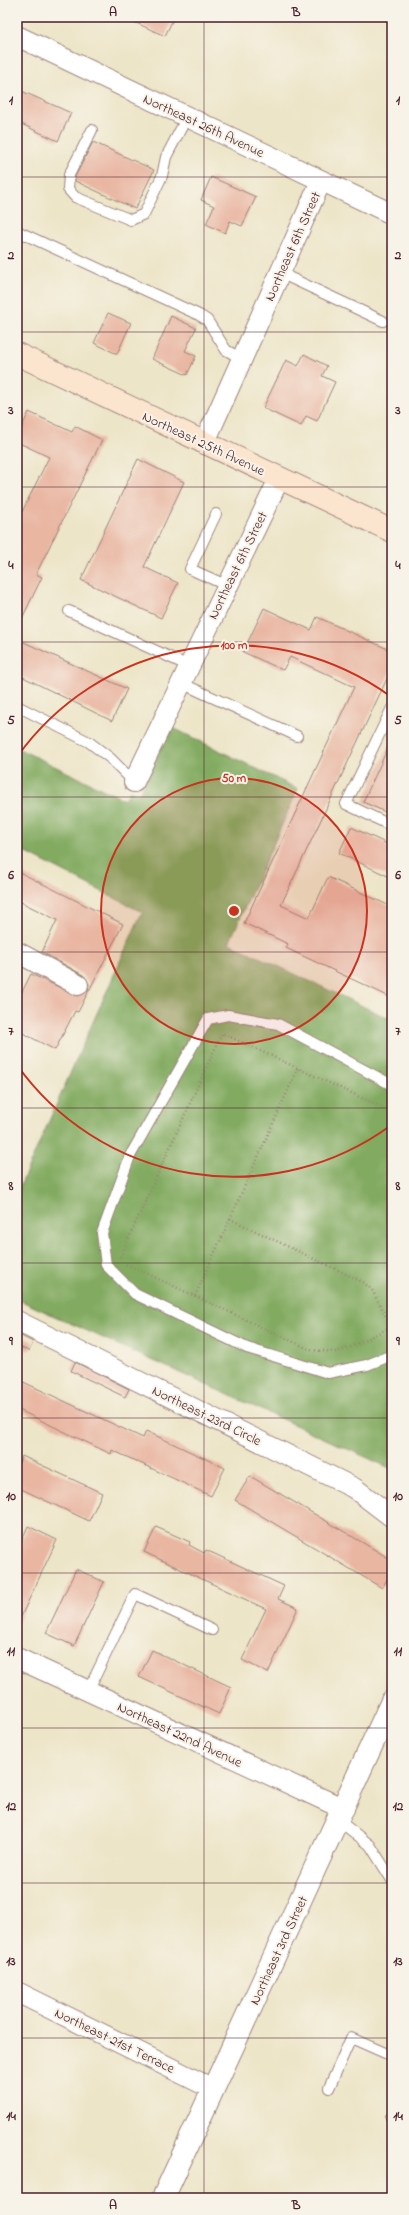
<svg xmlns="http://www.w3.org/2000/svg" width="409" height="2215" font-family="'Indie Flower',sans-serif">
	<rect width="100%" height="100%" fill="#f7f3e8"/>
	<filter id="ink" filterUnits="userSpaceOnUse"><feTurbulence type="fractalNoise" baseFrequency=".025" numOctaves="2"/><feDisplacementMap in="SourceGraphic" scale="8" xChannelSelector="R" yChannelSelector="G"/><feConvolveMatrix kernelMatrix="1 2 1 2 8 2 1 2 1" color-interpolation-filters="sRGB"/></filter>
	<filter id="wash" filterUnits="userSpaceOnUse"><feTurbulence type="fractalNoise" baseFrequency=".012" numOctaves="4" result="noise"/><feDisplacementMap in="SourceGraphic" scale="16" xChannelSelector="R" yChannelSelector="G"/><feGaussianBlur stdDeviation="0.9" result="paint"/><feColorMatrix in="noise" values="0 0 0 0 0 0 0 0 0 0 0 0 0 0 0 0 0 1.4 0 .05"/><feComposite in="paint" operator="in"/></filter>
	<g filter="url(#wash)">
		<rect width="100%" height="100%" fill="#ede5c8"/>
		<path fill="#82aa60" stroke="#666446" d="M171 727 298 789 229 943 392 1020V1469L17 1299V1193L142 912 17 848V748L125 800 130 790 139 794Z"/>
		<g id="blocks">
			<g fill="#e9b6a2">
				<path d="M123 17H174L165 36Z"/>
				<path d="M17 89 71 113 58 141 17 122Z"/>
				<path d="M93 142 154 170 135 209 75 181V177Z"/>
				<path d="M211 177 256 197 242 226 230 221 225 233 206 224 214 206 201 200Z"/>
				<path d="M108 313 131 323 117 354 94 343Z"/>
				<path d="M171 316 196 328 185 351 196 356 187 375 152 359Z"/>
				<path d="M304 354 327 366 322 376 335 382 317 421 306 416 301 426 263 408 286 360 298 366Z"/>
				<path d="M29 412 72 432 75 426 102 440 36 574 42 577 17 629V522L49 457 17 442V437Z"/>
				<path d="M138 459 184 482 144 567 178 583 161 618 81 580Z"/>
				<path d="M264 608 311 630 317 617 392 651V668L281 905 309 918 328 877 392 907V998L286 948 288 944 244 923 354 687 290 657 283 670 243 652Z"/>
				<path d="M17 639 127 689 112 721 17 674Z"/>
				<path d="M392 739V815L363 802Z"/>
				<path d="M351 827 392 846V878L339 853Z"/>
				<path d="M17 871 123 924 78 1012 75 1011 55 1050 17 1030V1002L31 974 78 996 88 991 89 984 83 975 42 952 57 920 17 900Z"/>
				<path d="M17 1334 33 1342 29 1351 17 1346Z"/>
				<path d="M75 1362 129 1389 125 1397 71 1371Z"/>
				<path d="M17 1379 143 1438 146 1431 225 1468 211 1496 112 1450 111 1454 17 1409Z"/>
				<path d="M22 1456 102 1493 89 1521 17 1487V1467Z"/>
				<path d="M250 1476 392 1560V1571L382 1588 235 1500Z"/>
				<path d="M28 1526 57 1540 17 1625V1551Z"/>
				<path d="M156 1527 190 1542 189 1545 204 1553 206 1550 284 1586 278 1599 298 1608 268 1673 242 1660 266 1609 144 1552Z"/>
				<path d="M76 1569 104 1582 74 1646 46 1633Z"/>
				<path d="M152 1650 231 1687 219 1714 139 1677Z"/>
			</g>
		</g>
	</g>
	<g filter="url(#ink)">
		<use href="#blocks" fill-opacity="0" stroke="#9c827a" stroke-width="1"/>
		<g fill="none" stroke-linecap="round" stroke-linejoin="round">
			<g stroke="#9c827a" stroke-width="12">
				<g id="service">
					<path d="M92 130 69 175 68 189 75 197 131 220 144 214 162 176 166 157 187 117"/>
					<path d="M17 231 199 315 207 320 226 350 242 359"/>
					<path d="M280 273 383 321"/>
					<path d="M216 514 190 569 228 586"/>
					<path d="M69 611 189 666"/>
					<path d="M181 683 297 736"/>
					<path d="M17 706 89 742 110 758 134 782"/>
					<path d="M392 708 346 804 392 826"/>
					<path d="M392 1085 278 1024 228 1015 208 1019 130 1156 102 1233 106 1265 135 1294 247 1348 328 1373 367 1365 392 1355"/>
					<path d="M88 1691 135 1594 212 1630"/>
					<path d="M338 1820 370 1845 392 1880"/>
					<path d="M329 2088 351 2038 392 2056"/>
					<path d="M391 2117 392 2115"/>
				</g>
			</g>
			<g stroke="#9c827a" stroke-width="22">
				<g id="minor">
					<path d="M17 36 392 214"/>
					<path d="M204 444 321 181"/>
					<path d="M134 782 279 479"/>
					<path d="M17 952 78 985"/>
					<path d="M17 1321 354 1488 392 1517"/>
					<path d="M17 1658 344 1809"/>
					<path d="M17 1992 213 2089"/>
				</g>
			</g>
			<g stroke="#9c827a" stroke-width="24">
				<path id="tertiary" d="M163 2198 392 1701"/>
			</g>
			<g stroke="#9c827a" stroke-width="24">
				<path id="secondary" d="M17 354 392 531"/>
			</g>
			<g stroke="#9c827a" stroke-width="2.5" stroke-dasharray="1 3" stroke-linecap="butt">
				<path d="M230 1219 298 1068"/>
				<path d="M120 1257 222 1033 392 1112"/>
				<path d="M126 1264 311 1350 335 1352 349 1348 392 1326"/>
				<path d="M195 1296 230 1219 363 1282 372 1290 391 1326"/>
			</g>
			<use href="#service" stroke="#fff" stroke-width="10"/>
			<use href="#minor" stroke="#fff" stroke-width="20"/>
			<use href="#tertiary" stroke="#fff" stroke-width="22"/>
			<use href="#secondary" stroke="#fce5cf" stroke-width="22"/>
		</g>
	</g>
	<path fill="none" stroke="#4a1f2b" stroke-width="1" stroke-opacity="0.55" d="M204 17V2198M17 177H392M17 332H392M17 487H392M17 642H392M17 797H392M17 952H392M17 1108H392M17 1263H392M17 1418H392M17 1573H392M17 1728H392M17 1883H392M17 2038H392"/>
	<circle cx="234" cy="911" r="133" fill="#c8321e" fill-opacity=".12"/>
	<g fill="none" stroke="#c8321e" stroke-width="2">
		<circle cx="234" cy="911" r="133"/>
		<path d="M390 1126A266 266 0 0 1 17 1065M17 757A266 266 0 0 1 390 696"/>
	</g>
	<g text-anchor="middle" stroke-width="4" stroke-linejoin="round" paint-order="stroke">
		<g font-size="14" fill="#4a1f2b" stroke="#f7f3e8">
			<text transform="translate(204 125) rotate(25)" y="5">Northeast 26th Avenue</text>
			<text transform="translate(292 246) rotate(-66)" y="5">Northeast 6th Street</text>
			<text transform="translate(204 443) rotate(25)" y="5">Northeast 25th Avenue</text>
			<text transform="translate(237 565) rotate(-64)" y="5">Northeast 6th Street</text>
			<text transform="translate(207 1415) rotate(26)" y="5">Northeast 23rd Circle</text>
			<text transform="translate(180 1734) rotate(25)" y="5">Northeast 22nd Avenue</text>
			<text transform="translate(278 1950) rotate(-65)" y="5">Northeast 3rd Street</text>
			<text transform="translate(115 2040) rotate(26)" y="5">Northeast 21st Terrace</text>
		</g>
	</g>
	<circle cx="234" cy="911" r="6" fill="#c8321e" stroke="#f7f3e8" stroke-width="2"/>
	<g font-size="12" text-anchor="middle" font-weight="bold" fill="#c8321e" stroke="#f7f3e8" stroke-width="4" stroke-linejoin="round" paint-order="stroke">
		<text x="234" y="649">100 m</text>
		<text x="234" y="782">50 m</text>
	</g>
	<rect width="409" height="2215" fill="none" stroke="#f7f3e8" stroke-width="44"/>
	<rect x="22" y="22" width="365" height="2171" fill="none" stroke="#4a1f2b" stroke-width="1.5"/>
	<g font-size="13" text-anchor="middle" font-weight="bold" fill="#4a1f2b">
		<text x="113" y="16">A</text>
		<text x="296" y="16">B</text>
		<text x="11" y="104">1</text>
		<text x="398" y="104">1</text>
		<text x="11" y="259">2</text>
		<text x="398" y="259">2</text>
		<text x="11" y="414">3</text>
		<text x="398" y="414">3</text>
		<text x="11" y="569">4</text>
		<text x="398" y="569">4</text>
		<text x="11" y="724">5</text>
		<text x="398" y="724">5</text>
		<text x="11" y="879">6</text>
		<text x="398" y="879">6</text>
		<text x="11" y="1035">7</text>
		<text x="398" y="1035">7</text>
		<text x="11" y="1190">8</text>
		<text x="398" y="1190">8</text>
		<text x="11" y="1345">9</text>
		<text x="398" y="1345">9</text>
		<text x="11" y="1500">10</text>
		<text x="398" y="1500">10</text>
		<text x="11" y="1655">11</text>
		<text x="398" y="1655">11</text>
		<text x="11" y="1810">12</text>
		<text x="398" y="1810">12</text>
		<text x="11" y="1965">13</text>
		<text x="398" y="1965">13</text>
		<text x="11" y="2120">14</text>
		<text x="398" y="2120">14</text>
		<text x="113" y="2209">A</text>
		<text x="296" y="2209">B</text>
	</g>
</svg>
